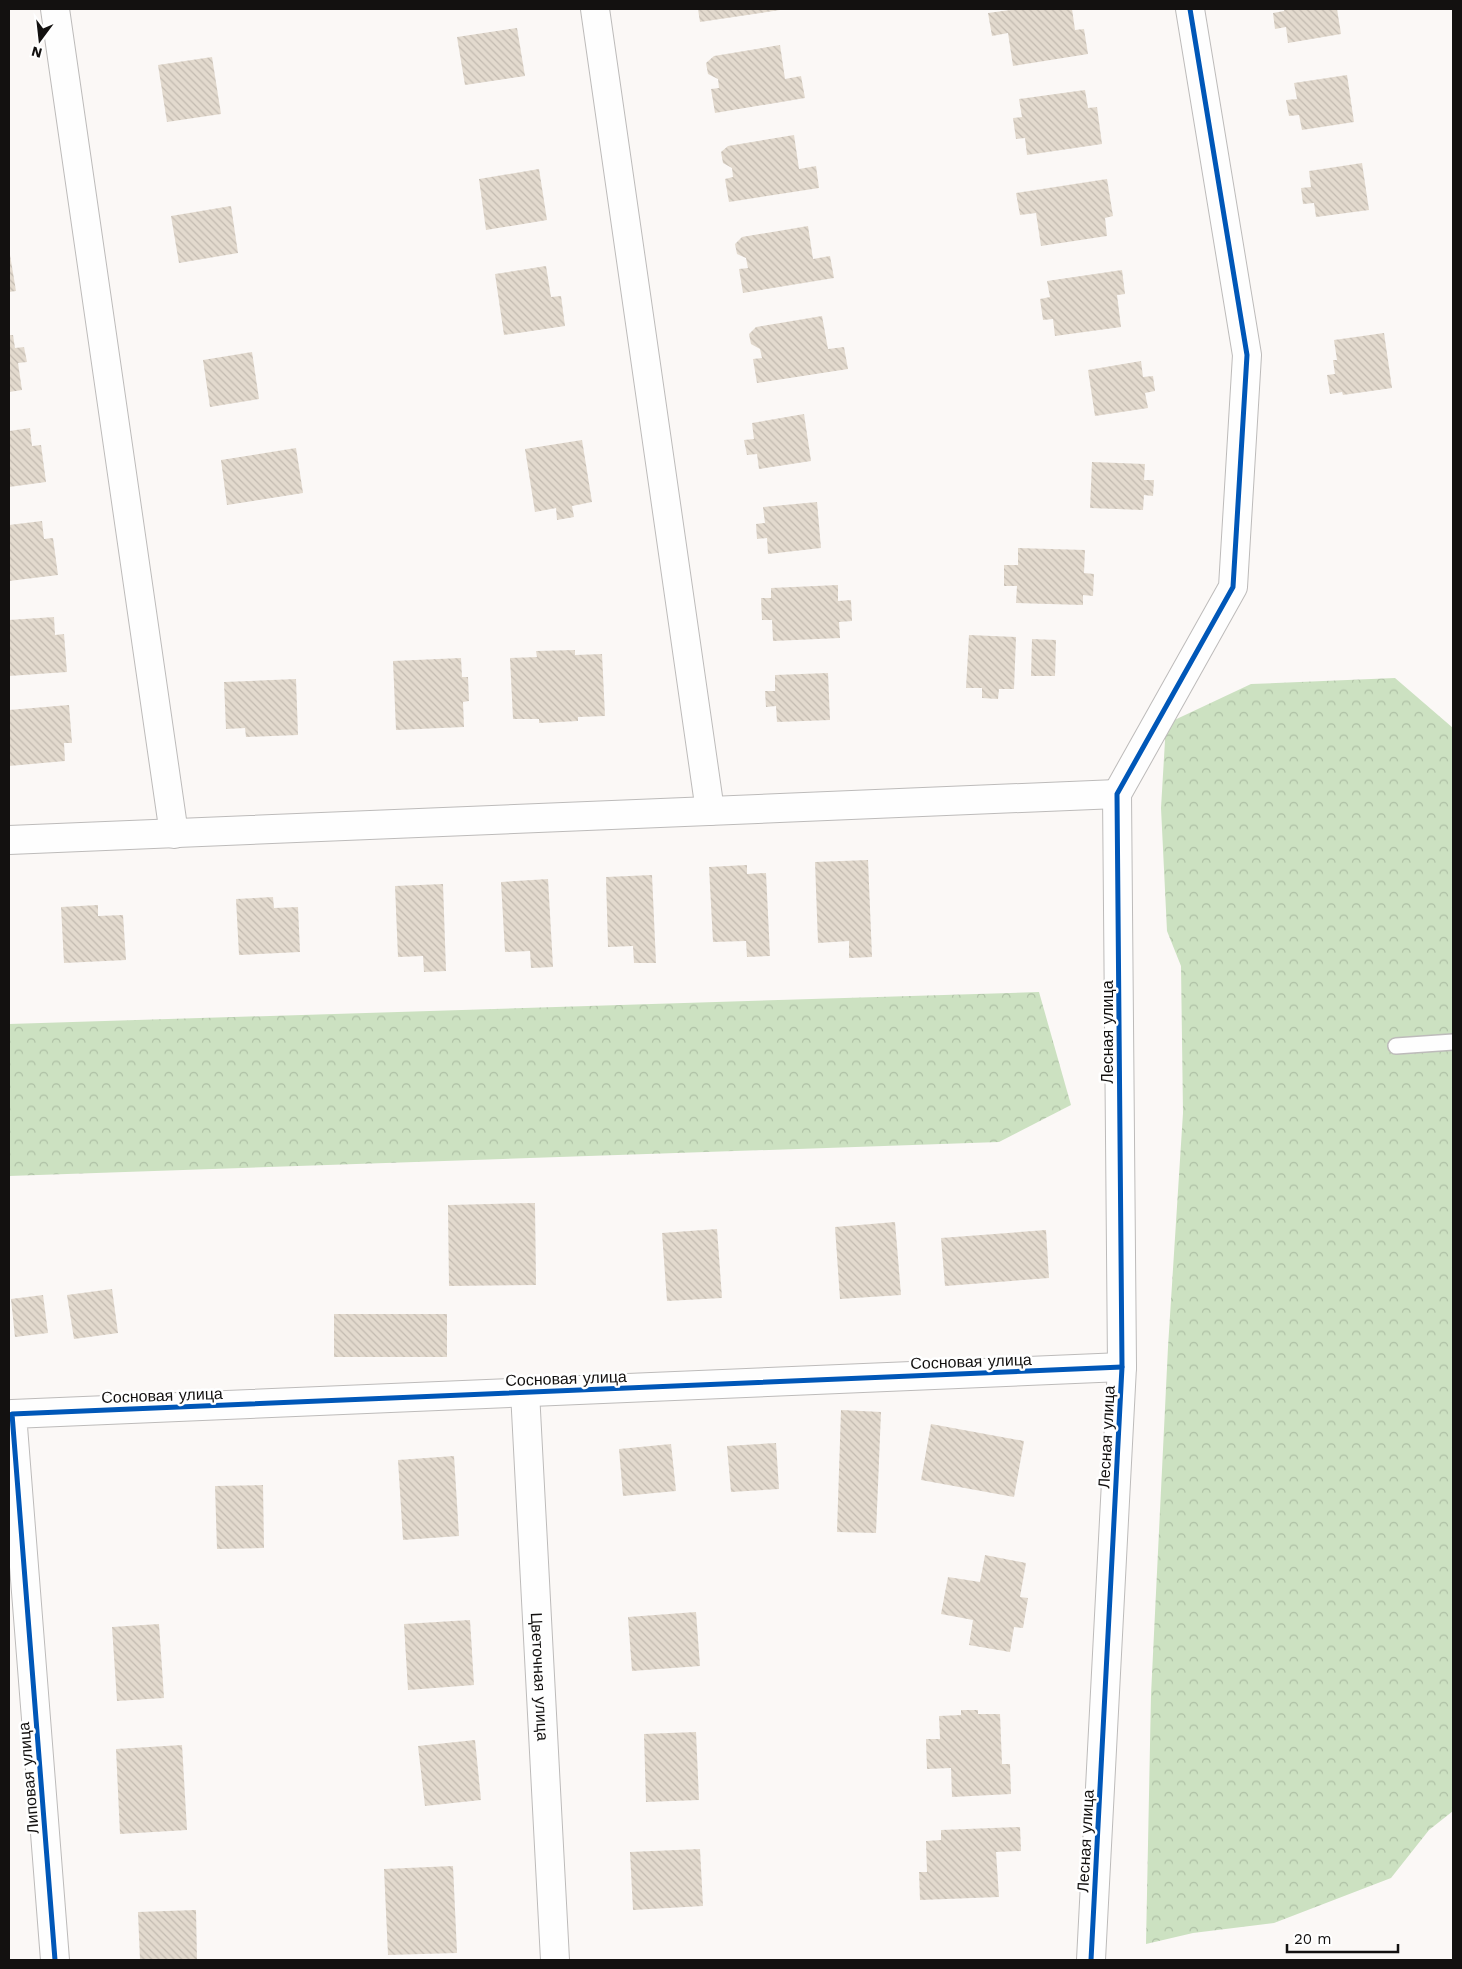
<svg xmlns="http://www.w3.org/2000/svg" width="1462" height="1969" font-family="'Work Sans',sans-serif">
	<defs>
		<pattern id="forest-crowns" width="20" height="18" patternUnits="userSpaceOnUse" patternTransform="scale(1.25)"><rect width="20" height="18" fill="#cce1c1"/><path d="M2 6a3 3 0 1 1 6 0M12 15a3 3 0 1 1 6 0" fill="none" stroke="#aec0a5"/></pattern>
		<pattern id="building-back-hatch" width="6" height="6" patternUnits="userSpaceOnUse" patternTransform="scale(1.25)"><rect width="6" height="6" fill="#e3dace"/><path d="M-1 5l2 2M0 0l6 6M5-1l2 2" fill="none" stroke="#c2bab0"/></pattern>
	</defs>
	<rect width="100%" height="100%" fill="#fbf8f6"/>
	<g fill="url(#forest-crowns)">
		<path d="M1395 678 1453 728V1811L1429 1830 1391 1878 1274 1923 1193 1933 1146 1944 1151 1695 1168 1347 1183 1113 1181 966 1167 931 1161 808 1166 724 1251 684Z"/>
		<path d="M1039 992 1071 1105 999 1142 9 1176V1024Z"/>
	</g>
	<g fill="url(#building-back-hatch)">
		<path d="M698 9H780V10L700 22Z"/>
		<path d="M1018 9H1072L1075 30 1084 29 1088 54 1013 66 1008 33 992 36 988 13Z"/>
		<path d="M1284 9H1337L1341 34 1288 43 1286 27 1275 29 1273 13 1284 11Z"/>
		<path d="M517 28 525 76 465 85 457 37Z"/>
		<path d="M780 45 785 79 801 76 805 98 715 113 711 89 719 88 718 79 708 74 706 63 714 56Z"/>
		<path d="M212 57 221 114 167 122 158 65Z"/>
		<path d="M1347 75 1354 122 1302 130 1299 115 1289 116 1286 100 1297 99 1294 83Z"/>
		<path d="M1085 90 1088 108 1097 107 1102 144 1027 155 1025 138 1016 139 1013 118 1022 117 1019 99Z"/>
		<path d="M794 135 799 169 816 166 819 188 729 202 725 179 733 177 732 168 723 163 721 152 728 146Z"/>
		<path d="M1362 163 1369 210 1316 217 1314 203 1303 204 1301 188 1311 187 1309 171Z"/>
		<path d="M539 169 547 220 486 230 479 179Z"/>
		<path d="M1107 179 1113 216 1105 218 1107 236 1041 246 1036 213 1020 215 1016 193Z"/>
		<path d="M231 206 238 253 179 263 171 216Z"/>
		<path d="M808 226 813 259 830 256 834 278 743 293 739 269 748 268 746 258 737 254 735 244 742 237Z"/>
		<path d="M9 249 16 291 9 292Z"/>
		<path d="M546 266 551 297 561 296 565 326 504 335 495 274Z"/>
		<path d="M1122 270 1125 294 1117 295 1121 327 1055 336 1053 319 1043 320 1040 299 1050 297 1047 281Z"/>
		<path d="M822 316 828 349 844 347 848 369 757 383 753 359 762 358 760 349 751 344 749 334 756 327Z"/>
		<path d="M1384 333 1392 388 1343 395 1342 392 1330 394 1327 375 1335 374 1333 360H1337L1334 340Z"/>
		<path d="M9 335H13L15 348 24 347 27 362 18 363 22 390 9 392Z"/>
		<path d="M252 352 259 399 210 407 203 360Z"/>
		<path d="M1141 361 1143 377 1153 376 1155 391 1145 393 1148 408 1095 416 1088 370Z"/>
		<path d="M804 414 811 461 759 469 757 454 747 455 744 440 754 439 752 423Z"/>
		<path d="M30 428 32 446 41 445 46 482 9 487V431Z"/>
		<path d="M582 440 592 502 572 506 574 517 557 520 556 508 535 512 525 449Z"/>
		<path d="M296 448 303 493 227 505 221 460Z"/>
		<path d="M1092 462 1145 464 1144 480H1154L1153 496 1144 495 1143 510 1090 508Z"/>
		<path d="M817 502 821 548 768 554 767 538 757 539 756 524 765 523 763 507Z"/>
		<path d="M42 521 44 539 53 538 58 575 9 581V525Z"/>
		<path d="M1018 548 1085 550 1084 573 1094 574 1093 596 1083 595V605L1016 603 1017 586H1004V565H1018Z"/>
		<path d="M838 585V601L851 600 852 621 839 622 840 638 773 641 772 620H762L761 598H771V588Z"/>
		<path d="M54 617 55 635 64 634 67 672 9 676V620Z"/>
		<path d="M969 635 1016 637 1014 689H999L998 699 982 698V688H966Z"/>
		<path d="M1032 639 1056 640 1055 676H1031Z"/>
		<path d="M575 650V655L602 654 605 716 578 717V721L539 723V719H513L510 658 537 657 536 651Z"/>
		<path d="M461 658 462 677H468L469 701 463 702 464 727 396 730 393 661Z"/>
		<path d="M828 673 830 720 777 722 776 706 766 707 765 691H775V675Z"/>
		<path d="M296 679 298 735 246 737 245 728 226 729 224 682Z"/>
		<path d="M69 705 72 743H64L65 761 9 766V710Z"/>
		<path d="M868 860 872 957 849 958V941L818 943 815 862Z"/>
		<path d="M747 865V874L766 873 770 956 747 957 746 941 713 942 709 867Z"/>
		<path d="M652 875 656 963H634L633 946 608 947 606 877Z"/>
		<path d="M548 879 553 967 531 968 530 951 505 952 501 882Z"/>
		<path d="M443 884 446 971 424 972 423 956 398 957 395 886Z"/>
		<path d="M273 897 274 908 298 907 300 952 239 955 236 899Z"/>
		<path d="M98 905V916L123 915 126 960 64 963 61 907Z"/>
		<path d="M535 1203 536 1285 449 1286 448 1205Z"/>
		<path d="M895 1222 901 1295 840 1299 835 1227Z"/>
		<path d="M717 1229 722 1298 667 1301 662 1233Z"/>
		<path d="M1046 1230 1049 1278 945 1286 941 1238Z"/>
		<path d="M112 1289 118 1333 74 1339 67 1295Z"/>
		<path d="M43 1295 48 1333 15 1337 11 1299Z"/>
		<rect x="334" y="1314" width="113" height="43"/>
		<path d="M841 1410 881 1412 876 1533 837 1532Z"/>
		<path d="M931 1424 1024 1441 1014 1497 921 1480Z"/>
		<path d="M776 1443 779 1489 731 1492 727 1446Z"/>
		<path d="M671 1444 676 1491 623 1496 619 1449Z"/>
		<path d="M454 1456 459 1536 403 1540 398 1460Z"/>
		<path d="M263 1485 264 1548 217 1549 215 1486Z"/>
		<path d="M985 1555 1026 1563 1020 1597 1028 1598 1023 1628 1014 1627 1010 1652 969 1645 973 1620 941 1614 948 1577 980 1582Z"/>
		<path d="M696 1612 700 1666 632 1671 628 1617Z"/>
		<path d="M470 1620 474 1685 408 1690 404 1624Z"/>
		<path d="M159 1624 164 1698 117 1701 112 1627Z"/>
		<path d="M961 1710H978V1714H1000L1002 1764H1010L1011 1794 952 1797 951 1768 927 1769 926 1739H940L939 1716 961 1715Z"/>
		<path d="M696 1732 699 1800 646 1802 644 1734Z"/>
		<path d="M475 1740 481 1800 425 1806 418 1746Z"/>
		<path d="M182 1745 187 1830 120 1834 116 1749Z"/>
		<path d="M1020 1827 1021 1851 996 1852 999 1897 920 1900 919 1872H927L926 1841 941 1840V1830Z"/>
		<path d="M700 1849 703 1906 633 1910 630 1852Z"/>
		<path d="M453 1866 457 1953 388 1955 384 1869Z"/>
		<path d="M196 1910 197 1960H140L138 1912Z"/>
	</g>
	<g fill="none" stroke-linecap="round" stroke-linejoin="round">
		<g stroke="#bdbbba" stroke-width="18">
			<path id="lane" d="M1396 1046 1453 1042"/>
		</g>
		<g stroke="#bdbbba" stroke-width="30">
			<g id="street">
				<path d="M55 9 174 834"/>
				<path d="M595 9 710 811"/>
				<path d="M9 840 1117 794"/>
				<path id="s1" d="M525 1392 555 1960"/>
				<path d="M55 1960 12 1414 1122 1367"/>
				<path d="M1091 1960 1122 1367 1117 794 1233 587 1247 355 1190 9"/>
			</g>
		</g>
		<use href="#lane" stroke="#fefefe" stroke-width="15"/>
		<use href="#street" stroke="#fefefe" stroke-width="28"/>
		<g stroke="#fff" stroke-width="8">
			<g id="cycleway">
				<path d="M55 1960 12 1414 1122 1367"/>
				<path d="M1091 1960 1122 1367 1117 794 1233 587 1247 355 1190 9"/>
			</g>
		</g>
		<use href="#cycleway" stroke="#0057b8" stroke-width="5"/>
	</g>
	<g text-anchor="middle" stroke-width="5" stroke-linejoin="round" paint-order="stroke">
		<g font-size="16" fill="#131110" stroke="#fff">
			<text transform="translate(1107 1032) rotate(-90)" y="6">Лесная улица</text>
			<text transform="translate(971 1361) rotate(-2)" y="6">Сосновая улица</text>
			<text transform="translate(566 1378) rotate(-2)" y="6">Сосновая улица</text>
			<text transform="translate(162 1395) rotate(-2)" y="6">Сосновая улица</text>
			<text transform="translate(1106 1437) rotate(-87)" y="6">Лесная улица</text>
			<text dy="6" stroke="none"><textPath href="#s1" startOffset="285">Цветочная улица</textPath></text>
			<text transform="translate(28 1778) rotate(-95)" y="6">Липовая улица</text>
			<text transform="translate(1085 1841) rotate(-87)" y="6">Лесная улица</text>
		</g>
	</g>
	<rect width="1462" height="1969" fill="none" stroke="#131110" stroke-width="20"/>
	<g transform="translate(40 40) rotate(195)" stroke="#ffffff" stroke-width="4" paint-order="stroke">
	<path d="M0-4L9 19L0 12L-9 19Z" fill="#131110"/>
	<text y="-8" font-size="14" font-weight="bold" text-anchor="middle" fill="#131110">N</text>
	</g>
	<path d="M1287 1944v8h111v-8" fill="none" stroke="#131110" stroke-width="2.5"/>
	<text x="1294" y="1944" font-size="15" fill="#131110" stroke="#ffffff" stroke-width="4" paint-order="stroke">20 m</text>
</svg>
